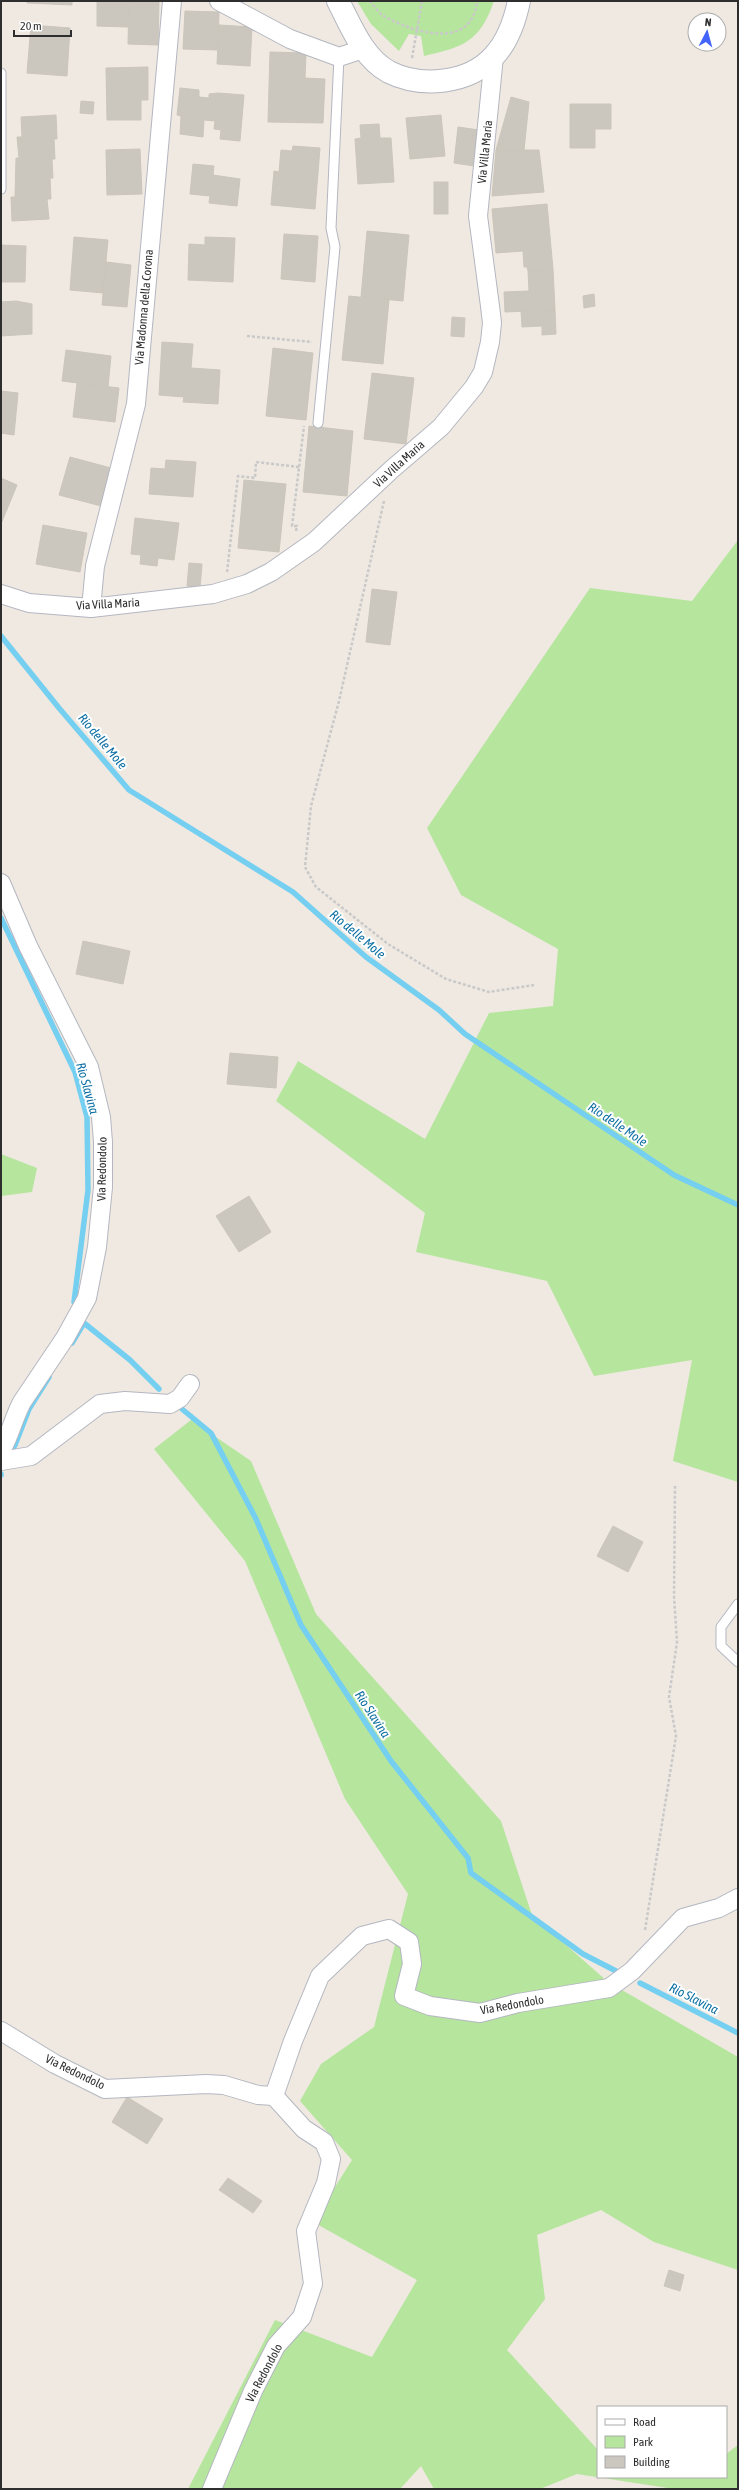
<svg xmlns="http://www.w3.org/2000/svg" width="739" height="2490" font-family="'Asap Condensed',sans-serif">
	<rect width="100%" height="100%" fill="#efe9e1"/>
	<g fill="#b6e59e">
		<path d="M357 1H494C480 42 463 47 424 56L421 36 409 34 399 51 371 24Z"/>
		<path d="M738 540V1482L673 1461 692 1360 594 1376 547 1281 416 1252 425 1213 276 1101 298 1061 425 1139 489 1013 553 1006 558 949 461 895 427 828 590 588 692 601Z"/>
		<path d="M1 1154 37 1168 32 1192 1 1196Z"/>
		<path d="M191 1420 251 1461 316 1614 501 1821 532 1915 608 1982 738 2057V2270L654 2242 601 2210 537 2235 545 2299 507 2350 598 2450V2477H726V2454L738 2445V2489H674L577 2474 540 2489H434L421 2466 400 2489H188L275 2320 372 2357 417 2280 313 2222 352 2160 300 2101 321 2064 374 2027 408 1894 345 1799 245 1561 154 1449Z"/>
	</g>
	<g fill="none" stroke-linecap="round" stroke-linejoin="round">
		<g stroke="#75cff0" stroke-width="5.5">
			<path d="M1 636 59 708 129 790 293 892 366 957 439 1010 465 1034 674 1175 738 1205"/>
			<path d="M1 918 75 1072 87 1117 88 1190 74 1302"/>
			<path d="M72 1343 84 1323 130 1360 159 1389"/>
			<path d="M182 1409 211 1433 256 1519 301 1625 391 1761 468 1858 471 1873 583 1954 616 1971"/>
			<path d="M10 1453 15 1445 29 1409 49 1377"/>
			<path d="M1 1475V1474"/>
			<path d="M640 1983 738 2033"/>
		</g>
	</g>
	<g fill="#cbc7bf" stroke="#cbc5ba">
		<path d="M27 1H72V5L27 3Z"/>
		<path d="M97 1H129L128 27 97 26Z"/>
		<path d="M129 1H159L158 45 128 44Z"/>
		<path d="M185 11 219 12 218 50 183 49Z"/>
		<path d="M31 25 70 28 67 76 27 73Z"/>
		<path d="M219 25 252 27 250 66 217 64Z"/>
		<path d="M270 52 306 53 305 78 325 79 323 123 268 122Z"/>
		<path d="M148 67V100H141V120H107L106 68Z"/>
		<path d="M180 88 199 90V97L209 98V94L218 93 244 95 240 141 220 139 221 130 214 129 215 121 204 120 203 137 180 134 181 116 177 115Z"/>
		<path d="M511 97 529 102 524 150H496Z"/>
		<path d="M81 101 94 102 93 114 80 113Z"/>
		<path d="M570 104H611V129H595V148H570Z"/>
		<path d="M56 115 57 139H54L55 159H52L53 178H50L51 199H47L49 219 12 221 11 197H15L16 158H19L17 137H22L21 117Z"/>
		<path d="M441 115 445 156 410 159 406 118Z"/>
		<path d="M379 124 380 138H391L394 182 358 184 355 139 361 138 360 125Z"/>
		<path d="M458 127 479 130 474 166 454 163Z"/>
		<path d="M293 146 320 148 315 209 271 205 274 171 279 172 281 150 292 151Z"/>
		<path d="M140 149 142 194 107 195 106 150Z"/>
		<path d="M496 150H539L544 192 492 196Z"/>
		<path d="M193 164 214 166 213 175 240 179 237 206 209 203 210 196 190 194Z"/>
		<rect x="434" y="182" width="14" height="32"/>
		<path d="M547 204 553 269 528 271 527 267H524L523 251 496 253 492 209Z"/>
		<path d="M367 231 409 235 403 301 361 297Z"/>
		<path d="M284 234 318 236 315 282 281 279Z"/>
		<path d="M74 237 108 240 103 293 70 290Z"/>
		<path d="M205 237 235 238 233 282 188 280 189 244 205 245Z"/>
		<path d="M1 245 26 246 25 282H1Z"/>
		<path d="M106 262 131 265 127 307 102 305Z"/>
		<path d="M553 269 555 310 505 312 504 292 529 291 528 271Z"/>
		<path d="M594 294 595 306 584 308 583 296Z"/>
		<path d="M349 296 389 300 383 364 342 360Z"/>
		<path d="M16 301 32 304V334L1 336V302Z"/>
		<path d="M555 310 556 334 542 335V326L522 327 521 311Z"/>
		<path d="M452 317 465 318 464 337 451 336Z"/>
		<path d="M162 342 193 344 191 368 220 370 218 404 183 402 184 397 159 395Z"/>
		<path d="M273 348 313 353 306 420 266 416Z"/>
		<path d="M66 350 111 356 108 387 62 381Z"/>
		<path d="M372 373 414 378 406 444 364 439Z"/>
		<path d="M77 383 119 388 115 422 73 417Z"/>
		<path d="M1 391 18 393 14 435 1 433Z"/>
		<path d="M309 426 353 431 347 496 303 492Z"/>
		<path d="M70 457 111 468 101 506 59 495Z"/>
		<path d="M166 460 196 462 193 497 149 494 151 468 165 469Z"/>
		<path d="M1 478 17 485 1 524Z"/>
		<path d="M244 480 286 484 279 552 238 548Z"/>
		<path d="M135 518 179 523 174 560 158 558 157 566 140 564 141 555 131 554Z"/>
		<path d="M43 525 87 533 80 572 36 564Z"/>
		<path d="M189 563 202 564 200 588 187 586Z"/>
		<path d="M372 589 397 592 390 645 366 642Z"/>
		<path d="M83 941 130 951 123 984 76 974Z"/>
		<path d="M230 1053 278 1057 276 1088 227 1084Z"/>
		<path d="M249 1196 271 1232 239 1252 216 1216Z"/>
		<path d="M613 1526 643 1542 628 1572 597 1556Z"/>
		<path d="M127 2097 163 2119 147 2144 112 2122Z"/>
		<path d="M228 2178 262 2201 253 2213 219 2190Z"/>
		<path d="M669 2270 684 2275 680 2291 664 2286Z"/>
	</g>
	<g fill="none" stroke-linecap="round" stroke-linejoin="round">
		<g stroke="#b4b7c1" stroke-width="11">
			<g id="lane">
				<path d="M1 73V189"/>
				<path d="M318 423 335 247 331 228 339 57"/>
				<path d="M738 1604 721 1627V1646L738 1662"/>
			</g>
		</g>
		<g stroke="#b4b7c1" stroke-width="20">
			<g id="street">
				<path d="M219 1 290 39 339 57 363 49"/>
				<path d="M1 594 29 603 91 608 213 594 247 584 271 572 314 542 391 470 441 427 474 387 483 372 490 342 492 323 490 306 478 216 494 56"/>
				<path d="M91 608 95 566 136 404 172 1"/>
				<path d="M1 883 28 946 89 1067 101 1117 103 1142V1187L97 1247 87 1298 65 1338 22 1402C13 1419 11 1433 1 1451"/>
				<path d="M1 1461 31 1456 100 1404 125 1401 170 1404 180 1398 190 1384"/>
				<path d="M1 2031 55 2064 105 2089 206 2084 224 2085 258 2095 274 2096 293 2041 320 1976 362 1936 389 1929 409 1942 412 1964 404 1996 430 2006 480 2013 518 2003 609 1988 632 1971 683 1918 719 1908 738 1898"/>
				<path d="M212 2489 253 2391 276 2346 302 2317 313 2284 306 2231 326 2183 331 2159 324 2142 304 2129 274 2096"/>
			</g>
		</g>
		<g stroke="#b4b7c1" stroke-width="24">
			<path id="secondary" d="M338 1C351 26 363 58 389 72 421 88 469 84 494 56 508 41 515 20 519 1"/>
		</g>
		<g stroke="#c9c9c9" stroke-width="2.5" stroke-dasharray="3 2" stroke-linecap="butt">
			<path d="M370 1C374 5 378 12 382 15 411 32 472 52 477 1"/>
			<path d="M412 58 422 1"/>
			<path d="M247 336 312 342"/>
			<path d="M384 501 339 701 311 806 305 867 316 887 388 944 446 979 489 992 534 985"/>
			<path d="M296 531 297 526H292L304 426"/>
			<path d="M227 572 238 476 255 478 256 462 299 467"/>
			<path d="M645 1930 676 1736 669 1697 677 1642 674 1596 675 1486"/>
		</g>
		<use href="#lane" stroke="#fff" stroke-width="9"/>
		<use href="#street" stroke="#fff" stroke-width="18"/>
		<use href="#secondary" stroke="#fff" stroke-width="22"/>
	</g>
	<g text-anchor="middle" stroke-width="4" stroke-linejoin="round" paint-order="stroke">
		<g font-size="12" fill="#2e2e2e" stroke="#fff">
			<text transform="translate(485 152) rotate(-84)" y="4">Via Villa Maria</text>
			<text transform="translate(144 307) rotate(-85)" y="4">Via Madonna della Corona</text>
			<text transform="translate(399 464) rotate(-42)" y="4">Via Villa Maria</text>
			<text transform="translate(108 604) rotate(-3)" y="4">Via Villa Maria</text>
			<text transform="translate(102 1169) rotate(-89)" y="4">Via Redondolo</text>
			<text transform="translate(512 2005) rotate(-10)" y="4">Via Redondolo</text>
			<text transform="translate(75 2072) rotate(26)" y="4">Via Redondolo</text>
			<text transform="translate(264 2373) rotate(-62)" y="4">Via Redondolo</text>
		</g>
		<g font-size="13" font-style="italic" fill="#0d6fa3" stroke="#fff">
			<text transform="translate(103 741) rotate(50)" y="5">Rio delle Mole</text>
			<text transform="translate(358 934) rotate(40)" y="5">Rio delle Mole</text>
			<text transform="translate(88 1088) rotate(74)" y="5">Rio Slavina</text>
			<text transform="translate(618 1124) rotate(34)" y="5">Rio delle Mole</text>
			<text transform="translate(373 1714) rotate(57)" y="5">Rio Slavina</text>
			<text transform="translate(694 1998) rotate(27)" y="5">Rio Slavina</text>
		</g>
	</g>
	<rect width="739" height="2490" fill="none" stroke="#2e2e2e" stroke-width="4"/>
	<rect x="597" y="2406" width="130" height="72" fill="#ffffff" stroke="#ababab"/>
	<rect x="605" y="2419" width="20" height="6" fill="#ffffff" stroke="#ababab"/>
	<text x="633" y="2426" font-size="12" fill="#2e2e2e">Road</text>
	<rect x="605" y="2436" width="20" height="12" fill="#b6e59e" stroke="#ababab"/>
	<text x="633" y="2446" font-size="12" fill="#2e2e2e">Park</text>
	<rect x="605" y="2456" width="20" height="12" fill="#cbc7bf" stroke="#ababab"/>
	<text x="633" y="2466" font-size="12" fill="#2e2e2e">Building</text>
	<g transform="translate(707 32) rotate(6)"><circle r="19" fill="#ffffff" stroke="#ababab"/>
	<path d="M0-3L7 15L0 10L-7 15Z" fill="#4264fb"/>
	<text y="-6" font-size="11" font-weight="bold" text-anchor="middle" fill="#2e2e2e">N</text>
	</g>
	<path d="M14 30v6h57v-6" fill="none" stroke="#2e2e2e" stroke-width="2"/>
	<text x="20" y="30" font-size="12" fill="#2e2e2e" stroke="#ffffff" stroke-width="3" paint-order="stroke">20 m</text>
</svg>
